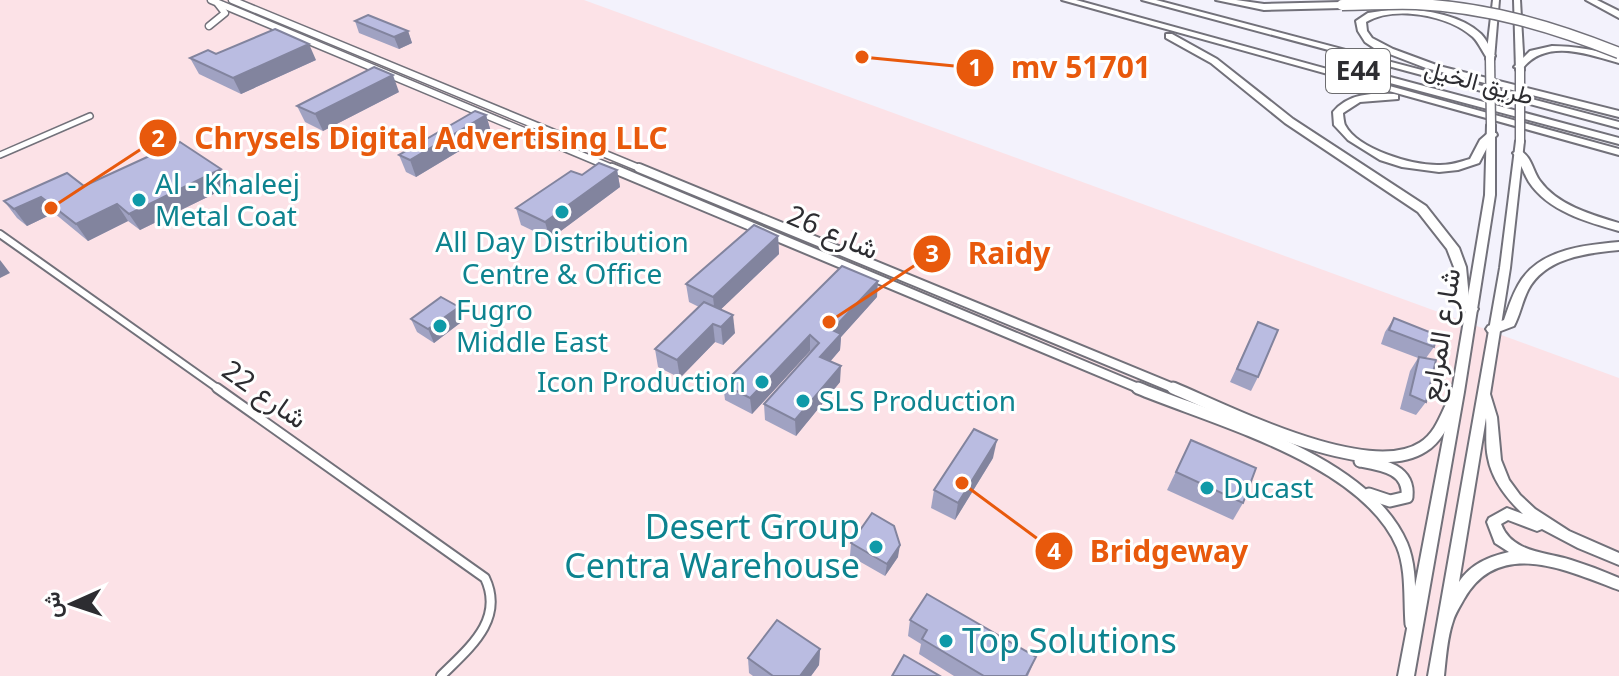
<svg xmlns="http://www.w3.org/2000/svg" width="1619" height="676" font-family="'Noto Sans',Vazirmatn,sans-serif">
	<rect width="100%" height="100%" fill="#f3f2fc"/>
	<path fill="#fce2e7" d="M0 0H584L1619 378V676H0Z"/>
	<g fill="none" stroke-linecap="round" stroke-linejoin="round">
		<g stroke="#72717a" stroke-width="8">
			<path id="minor-far2" d="M0 155 90 116"/>
		</g>
		<g stroke="#72717a" stroke-width="10">
			<path id="minor-far1" d="M0 234 220 390"/>
		</g>
		<g stroke="#72717a" stroke-width="12">
			<path id="minor" d="M217 388 485 578C505 620 469 648 441 676"/>
		</g>
		<g stroke="#72717a" stroke-width="9">
			<g id="tertiary-far2">
				<path d="M211 0 617 170"/>
				<path d="M232 0 644 170"/>
				<path d="M209 26 225 13 218 4"/>
			</g>
		</g>
		<g stroke="#72717a" stroke-width="12">
			<g id="tertiary-far1">
				<path d="M612 168 1143 390"/>
				<path d="M639 168 1178 390"/>
			</g>
		</g>
		<g stroke="#72717a" stroke-width="15">
			<g id="tertiary">
				<path d="M1138 388C1218 421 1365 459 1402 545 1412 569 1409 599 1411 624"/>
				<path d="M1173 388C1228 411 1368 483 1423 447 1439 437 1445 419 1453 402"/>
				<path d="M1360 461C1382 465 1410 469 1407 497L1390 501 1369 494"/>
			</g>
		</g>
		<g stroke="#72717a" stroke-width="4">
			<g id="secondary">
				<path d="M1493 0H1499L1494 59 1490 61 1486 59Z"/>
				<path d="M1514 0H1520L1524 70 1520 72 1516 70Z"/>
				<path d="M1491 122 1495 125V195L1464 392 1414 676H1398L1452 392 1485 195 1487 125Z"/>
				<path d="M1520 138 1524 141 1510 268 1490 394 1497 417 1501 460 1509 480 1520 495 1535 509 1569 531 1619 553V565L1578 548 1542 529 1537 531 1508 520 1501 524C1512 553 1546 552 1571 560 1587 565 1603 571 1619 578V590C1568 571 1499 537 1464 599 1460 606 1455 614 1453 621 1447 638 1446 658 1444 676H1428L1500 268 1516 141ZM1486 418C1487 431 1485 445 1488 458 1492 480 1507 499 1523 514L1507 508 1489 518 1487 522 1495 543 1509 552C1488 557 1471 564 1459 582Z"/>
			</g>
		</g>
		<g stroke="#72717a" stroke-width="4">
			<g id="motorway">
				<path d="M1062 0H1076L1619 149V155Z"/>
				<path d="M1142 0H1156L1619 122V128Z"/>
				<path d="M1216 0H1236L1264 4 1342 2 1346 5 1342 8 1264 10Z"/>
				<path d="M1586 0H1597L1619 11V18Z"/>
				<path d="M1402 8C1428 11 1461 15 1481 34 1487 40 1490 49 1495 56L1487 58C1482 51 1479 43 1473 37 1448 15 1395 5 1366 22L1367 31 1372 38 1393 49 1439 66 1619 111V117L1426 68 1374 48 1365 42 1358 31 1356 21 1368 13Z"/>
				<path d="M1166 34H1172L1217 59 1293 119 1426 206 1459 248 1466 267 1469 298 1478 309 1476 312H1466L1455 299 1454 267 1447 249 1418 212 1285 123 1211 63 1166 38Z"/>
				<path d="M1552 46C1575 46 1597 50 1619 57V63C1587 54 1546 38 1522 69L1514 67 1530 51Z"/>
				<path d="M1379 74 1619 138V144L1375 79 1374 77Z"/>
				<path d="M1394 94 1398 95V99L1360 102 1343 113C1343 114 1344 123 1345 125 1358 150 1414 166 1440 165 1451 165 1460 162 1470 159L1480 140 1488 133H1496L1497 135 1490 142 1479 163 1458 170 1439 172 1402 167 1380 160 1348 140 1334 125 1333 112C1349 93 1371 93 1394 94Z"/>
				<path d="M1519 150C1532 156 1532 170 1540 181 1557 205 1592 215 1619 223V231C1587 222 1548 211 1529 182 1523 172 1521 162 1513 153Z"/>
				<path d="M1619 242V250C1586 253 1545 258 1528 290 1522 302 1520 315 1514 326L1493 334 1488 332 1486 329 1488 326 1504 320C1509 306 1513 292 1522 279 1543 249 1585 245 1619 242Z"/>
			</g>
		</g>
		<use href="#minor-far2" stroke="#fff" stroke-width="5"/>
		<use href="#minor-far1" stroke="#fff" stroke-width="6"/>
		<use href="#minor" stroke="#fff" stroke-width="8"/>
		<use href="#tertiary-far2" stroke="#fff" stroke-width="6"/>
		<use href="#tertiary-far1" stroke="#fff" stroke-width="8"/>
		<use href="#tertiary" stroke="#fff" stroke-width="11"/>
		<use href="#secondary" fill="#fff" fill-rule="evenodd"/>
		<use href="#motorway" fill="#fff" fill-rule="evenodd"/>
		<g stroke="#72717a" stroke-width="11" stroke-linecap="butt">
			<g id="secondary-bridge">
				<path d="M1490 59 1491 125"/>
				<path d="M1520 70V141"/>
			</g>
		</g>
		<g stroke="#72717a" stroke-width="13" stroke-linecap="butt">
			<path id="motorway-bridge" d="M1342 5C1367 5 1391 3 1416 4 1487 7 1554 27 1619 53"/>
		</g>
		<use href="#secondary-bridge" stroke="#fff" stroke-width="8"/>
		<use href="#motorway-bridge" stroke="#fff" stroke-width="10"/>
	</g>
	<g fill="#a0a2c2">
		<path d="M355 21 408 31 412 43 399 49 359 33Z"/>
		<path d="M216 54 316 60 241 94 199 74 190 58Z"/>
		<path d="M399 92 323 131 305 122 297 106Z"/>
		<path d="M486 115 491 132 416 177 406 172 399 155Z"/>
		<path d="M221 169 230 186 140 230 128 221 88 241 54 213 27 226 17 218 4 201 84 186Z"/>
		<path d="M617 170 620 187 550 239 521 225 516 208 582 175Z"/>
		<path d="M778 236 779 254 721 309 735 333 723 345 715 342 680 378 658 367 655 349 699 307 689 302 686 284Z"/>
		<path d="M877 297 841 337 840 350 830 362 840 382 796 436 765 420 764 404 811 352 810 351 752 414 725 400 723 384Z"/>
		<path d="M1394 318 1434 347 1426 358V402L1416 415 1400 409 1410 371 1418 358 1381 344 1385 332Z"/>
		<path d="M411 319 464 320 434 343 417 332Z"/>
		<path d="M1258 322V377L1251 391 1230 382Z"/>
		<path d="M1191 440 1243 503 1233 520 1167 490Z"/>
		<path d="M993 458 955 520 931 508 934 490Z"/>
		<path d="M851 543 898 557 885 576 850 556Z"/>
		<path d="M910 620 1036 657 1028 676H954L919 654 921 644 908 636Z"/>
		<path d="M820 649 819 665 811 676H753L749 673 748 658Z"/>
	</g>
	<g fill="#82849e">
		<path d="M408 31 412 43 399 49 394 37Z"/>
		<path d="M309 44 316 60 241 94 233 78Z"/>
		<path d="M393 75 399 92 323 131 315 114Z"/>
		<path d="M486 115 491 132 416 177 410 160Z"/>
		<path d="M221 169 230 186 140 230 129 214Z"/>
		<path d="M617 170 620 187 550 239 545 222Z"/>
		<path d="M41 197 54 213 27 226 14 209Z"/>
		<path d="M117 204 128 221 88 241 76 224Z"/>
		<path d="M778 236 779 254 715 315 713 297Z"/>
		<path d="M0 260 10 273 0 278Z"/>
		<path d="M878 281 877 297 841 337 840 350 820 373V357L832 330Z"/>
		<path d="M459 307 464 320 434 343 428 329Z"/>
		<path d="M733 315 735 333 723 345 721 327Z"/>
		<path d="M713 324 715 342 680 378 677 360Z"/>
		<path d="M810 335V351L752 414 750 398Z"/>
		<path d="M841 366 840 382 796 436 795 420Z"/>
		<path d="M997 440 993 458 955 520 958 503Z"/>
		<path d="M900 545 898 557 885 576 887 564Z"/>
		<path d="M820 649 819 665 811 676H800Z"/>
	</g>
	<g fill="#babce1" stroke="#82849e" stroke-width="2">
		<path d="M368 15 408 31 394 37 355 21Z"/>
		<path d="M275 29 309 44 233 78 190 58 208 50 216 54Z"/>
		<path d="M374 67 393 75 315 114 297 106Z"/>
		<path d="M475 111 486 115 410 160 399 155Z"/>
		<path d="M180 142 221 169 129 214 117 204 76 224 41 197 14 209 4 201 67 173 84 186Z"/>
		<path d="M599 163 617 170 545 222 516 208 571 171 582 175Z"/>
		<path d="M754 225 778 236 713 297 686 284Z"/>
		<path d="M842 266 878 281 832 330 841 334 820 357 841 366 795 420 764 404 819 343 810 335 750 398 723 384Z"/>
		<path d="M441 297 459 307 428 329 411 319Z"/>
		<path d="M704 302 733 315 721 327 713 324 677 360 655 349Z"/>
		<path d="M1394 318 1437 335 1434 347 1389 330Z"/>
		<path d="M1258 322 1278 330 1258 377 1237 369Z"/>
		<path d="M1419 357 1436 360 1426 402 1410 395Z"/>
		<path d="M974 429 997 440 958 503 934 490Z"/>
		<path d="M1191 440 1256 468 1243 503 1176 472Z"/>
		<path d="M872 513 894 526 900 545 887 564 851 543Z"/>
		<path d="M927 594 1036 657 1026 676H984L922 639 927 630 910 620Z"/>
		<path d="M777 620 820 649 800 676H773L748 658Z"/>
		<path d="M904 655 940 676H892Z"/>
	</g>
	<g fill="#0f9aa8" stroke="#fff" stroke-width="3">
		<circle cx="139" cy="200" r="8"/>
		<circle cx="562" cy="212" r="8"/>
		<circle cx="440" cy="326" r="8"/>
		<circle cx="762" cy="382" r="8"/>
		<circle cx="803" cy="401" r="8"/>
		<circle cx="1207" cy="488" r="8"/>
		<circle cx="876" cy="547" r="8"/>
		<circle cx="946" cy="641" r="8"/>
	</g>
	<g text-anchor="middle" stroke-width="6" stroke-linejoin="round" paint-order="stroke">
		<g font-size="24" fill="#2d2d31" stroke="#fff">
			<text transform="translate(1479 83) rotate(15)" y="8">طريق الخيل</text>
		</g>
		<rect fill="#fff" stroke="#6c6c6f" stroke-width="2" x="1326" y="49" width="64" height="44" rx="6"/>
		<g font-size="26" font-weight="bold" fill="#2d2d31">
			<text x="1358" y="80">E44</text>
		</g>
		<g font-size="28" fill="#0d838f" stroke="#fff" text-anchor="start">
			<text x="155" y="194">Al - Khaleej<tspan x="155" dy="32">Metal Coat</tspan></text>
			<text x="562" y="252" text-anchor="middle">All Day Distribution<tspan x="562" dy="32">Centre &amp; Office</tspan></text>
			<text x="456" y="320">Fugro<tspan x="456" dy="32">Middle East</tspan></text>
			<text x="746" y="392" text-anchor="end">Icon Production</text>
			<text x="819" y="411">SLS Production</text>
			<text x="1223" y="498">Ducast</text>
		</g>
		<g font-size="28" fill="#2d2d31" stroke="#fff">
			<text transform="translate(833 232) rotate(23)" y="10">شارع 26</text>
			<text transform="translate(1440 335) rotate(-81)" y="10">شارع المرابع</text>
			<text transform="translate(265 394) rotate(35)" y="10">شارع 22</text>
		</g>
		<g font-size="34" fill="#0d838f" stroke="#fff" text-anchor="end">
			<text x="860" y="539">Desert Group<tspan x="860" dy="39">Centra Warehouse</tspan></text>
			<text x="962" y="653" text-anchor="start">Top Solutions</text>
		</g>
	</g>
	<path fill="none" stroke="#e8590c" stroke-width="3" d="M862 57L975 68M51 208L158 138M829 322L932 254M962 483L1054 551"/>
	<g fill="#e8590c" stroke="#fff" stroke-width="3">
		<circle cx="862" cy="57" r="8"/>
		<circle cx="51" cy="208" r="8"/>
		<circle cx="829" cy="322" r="8"/>
		<circle cx="962" cy="483" r="8"/>
		<circle cx="975" cy="68" r="20"/>
		<circle cx="158" cy="138" r="20"/>
		<circle cx="932" cy="254" r="20"/>
		<circle cx="1054" cy="551" r="20"/>
	</g>
	<g font-size="24" text-anchor="middle" font-weight="bold" fill="#fff">
		<text x="975" y="76">1</text>
		<text x="158" y="147">2</text>
		<text x="932" y="262">3</text>
		<text x="1054" y="560">4</text>
	</g>
	<g font-size="30" text-anchor="middle" font-weight="bold" fill="#e8590c" stroke="#fff" stroke-width="6" stroke-linejoin="round" paint-order="stroke">
		<text x="1081" y="78">mv 51701</text>
		<text x="431" y="149">Chrysels Digital Advertising LLC</text>
		<text x="1009" y="264">Raidy</text>
		<text x="1169" y="562">Bridgeway</text>
	</g>
	<g transform="translate(72 604) rotate(267)" stroke="#ffffff" stroke-width="6" paint-order="stroke">
	<path d="M0-6L14 30L0 20L-14 30Z" fill="#2d2d31"/>
	<text y="-12" font-size="22" font-weight="bold" text-anchor="middle" fill="#2d2d31">ش</text>
	</g>
</svg>
